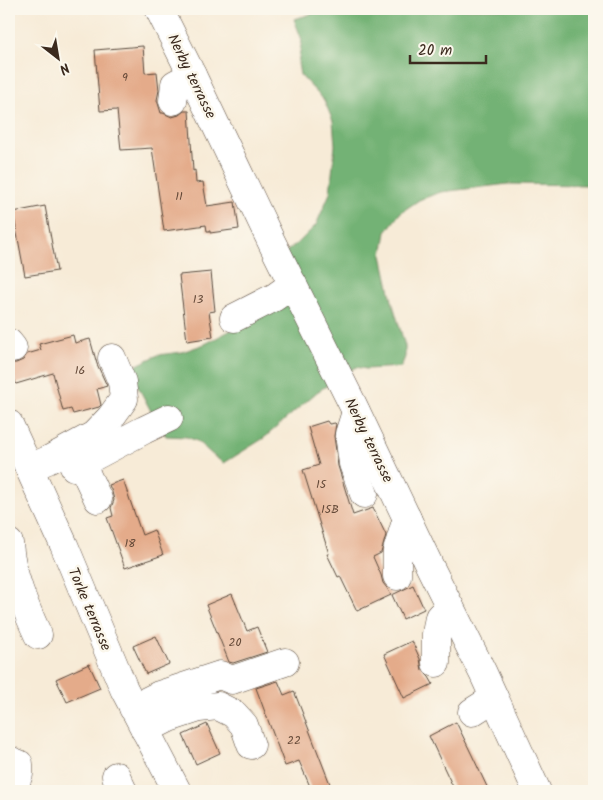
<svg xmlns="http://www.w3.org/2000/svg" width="603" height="800" font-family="Kalam,sans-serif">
	<rect width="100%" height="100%" fill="#fbf7ec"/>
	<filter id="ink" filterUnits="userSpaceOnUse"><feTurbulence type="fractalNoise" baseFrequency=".02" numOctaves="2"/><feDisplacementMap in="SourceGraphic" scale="10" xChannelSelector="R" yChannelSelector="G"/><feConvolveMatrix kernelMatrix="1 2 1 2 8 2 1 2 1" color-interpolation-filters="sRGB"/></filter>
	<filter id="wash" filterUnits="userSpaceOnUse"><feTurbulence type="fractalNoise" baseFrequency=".0096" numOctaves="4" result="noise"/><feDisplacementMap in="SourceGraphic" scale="20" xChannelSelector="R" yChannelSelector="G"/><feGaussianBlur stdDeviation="1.12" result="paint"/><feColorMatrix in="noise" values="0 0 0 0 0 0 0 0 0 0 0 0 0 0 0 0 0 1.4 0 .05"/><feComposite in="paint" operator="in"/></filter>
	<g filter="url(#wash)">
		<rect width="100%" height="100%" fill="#f7ebd7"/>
		<path fill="#73b274" stroke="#576e49" d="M329 9H594V185L508 184 441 192 419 200 400 213 386 232 382 255 392 301 405 346V357L401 367 366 369 356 367 317 392 264 438 224 463 215 457 197 441 187 437 166 436 154 417 132 375 137 365 158 355 182 352 205 344 299 294 280 256 299 242 316 225 330 193 335 145 333 121 324 100 300 75 298 63 302 40 294 19Z"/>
		<g id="blocks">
			<g fill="#e4ab8a">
				<path d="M143 46 145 73 157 72 159 90 157 100 161 113H163L172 117 179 115 184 111H189L193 171 195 170 196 183 203 182 207 206 235 202 239 229 210 233V231H207L206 225 164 231 152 148 121 150 117 110 100 111 95 50Z"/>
				<path d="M45 206 57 271 25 276 13 212Z"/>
				<path d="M211 272 215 311 209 312 213 337 187 341 179 275Z"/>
				<path d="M73 335 75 343 90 339 97 364 107 386 97 389 101 405 99 407 73 414 71 409 63 411 53 373 16 384 9 363H16L23 360 27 354 41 350 39 344Z"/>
				<path d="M327 421 329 424 335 423 336 424 334 436 338 466 353 515 373 508 386 535 381 553 373 557 381 575 383 583 387 588 391 595 357 611 340 576 338 577 327 554H329L303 470 319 465 308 427Z"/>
				<path d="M123 480 142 535 154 530 163 555 125 568 107 518 113 516 111 508 114 500 112 492 109 485Z"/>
				<path d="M413 585 424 609 403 619 392 595Z"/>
				<path d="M232 594 247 631 257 627 267 652 233 663 229 662 206 605Z"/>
				<path d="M156 636 169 664 146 674 133 646Z"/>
				<path d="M412 641 420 659 422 670 429 677 433 684 404 698 384 654Z"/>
				<path d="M89 664 100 688 67 702 56 679Z"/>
				<path d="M278 681 284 695 294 691 330 784 313 791H312L299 761 285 766 256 688Z"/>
				<path d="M456 722 472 755 489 791H455L429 736Z"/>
				<path d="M207 724 220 753 196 764 183 735Z"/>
			</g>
		</g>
	</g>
	<g filter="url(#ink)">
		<use href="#blocks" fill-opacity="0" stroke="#57473a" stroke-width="1"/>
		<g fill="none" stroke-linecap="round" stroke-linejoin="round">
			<g stroke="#57473a" stroke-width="29">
				<g id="minor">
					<path d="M159 9 192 75 272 243 353 405 430 567 483 673 537 791"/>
					<path d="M173 101 175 84 192 75"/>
					<path d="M234 318 275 297 293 284"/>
					<path d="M9 343 13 348"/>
					<path d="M356 412 349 434 353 464 364 494"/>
					<path d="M9 424 64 545 124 689 177 791"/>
					<path d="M81 463 98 499"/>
					<path d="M74 467 144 430 169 418"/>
					<path d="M29 468 48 460 94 435 111 417 124 399 122 382 112 358"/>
					<path d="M9 543C11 574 25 607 38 635"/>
					<path d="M397 576V551L407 518"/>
					<path d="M436 663V634L439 617 450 607"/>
					<path d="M133 708 159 695 220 675 232 680 285 662"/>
					<path d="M472 712 494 698"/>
					<path d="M145 730 169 718 199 708 218 706 234 714 244 725 251 745"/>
					<path d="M9 760 19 764V774L14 787 9 789"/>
					<path d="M116 776 123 791"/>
				</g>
			</g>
			<use href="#minor" stroke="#fff" stroke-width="28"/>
		</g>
	</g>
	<g text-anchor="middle" stroke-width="5" stroke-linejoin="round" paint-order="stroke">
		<g font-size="12" fill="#654a39">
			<text x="125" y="81">9</text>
			<text x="179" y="200">11</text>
			<text x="198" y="303">13</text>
			<text x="80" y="374">16</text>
			<text x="321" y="488">15</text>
			<text x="330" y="513">15B</text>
			<text x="130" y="547">18</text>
			<text x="235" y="646">20</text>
			<text x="294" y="744">22</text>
		</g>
		<g font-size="15" fill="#3b2a1e" stroke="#fbf7ec">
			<text transform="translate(192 76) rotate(64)" y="5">Nerby terrasse</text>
			<text transform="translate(369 440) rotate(64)" y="5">Nerby terrasse</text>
			<text transform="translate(90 609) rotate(67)" y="5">Torke terrasse</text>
		</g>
	</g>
	<rect width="603" height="800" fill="none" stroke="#fbf7ec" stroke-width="30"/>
	<g transform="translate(58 58) rotate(149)" stroke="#fbf7ec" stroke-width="4" paint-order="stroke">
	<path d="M0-4L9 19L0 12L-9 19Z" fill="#3b2a1e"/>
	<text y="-8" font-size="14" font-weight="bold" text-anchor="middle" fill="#3b2a1e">N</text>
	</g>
	<path d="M410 55v8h76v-8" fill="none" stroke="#3b2a1e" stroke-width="2.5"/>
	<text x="418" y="55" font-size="15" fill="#3b2a1e" stroke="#fbf7ec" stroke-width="4" paint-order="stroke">20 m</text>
</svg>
